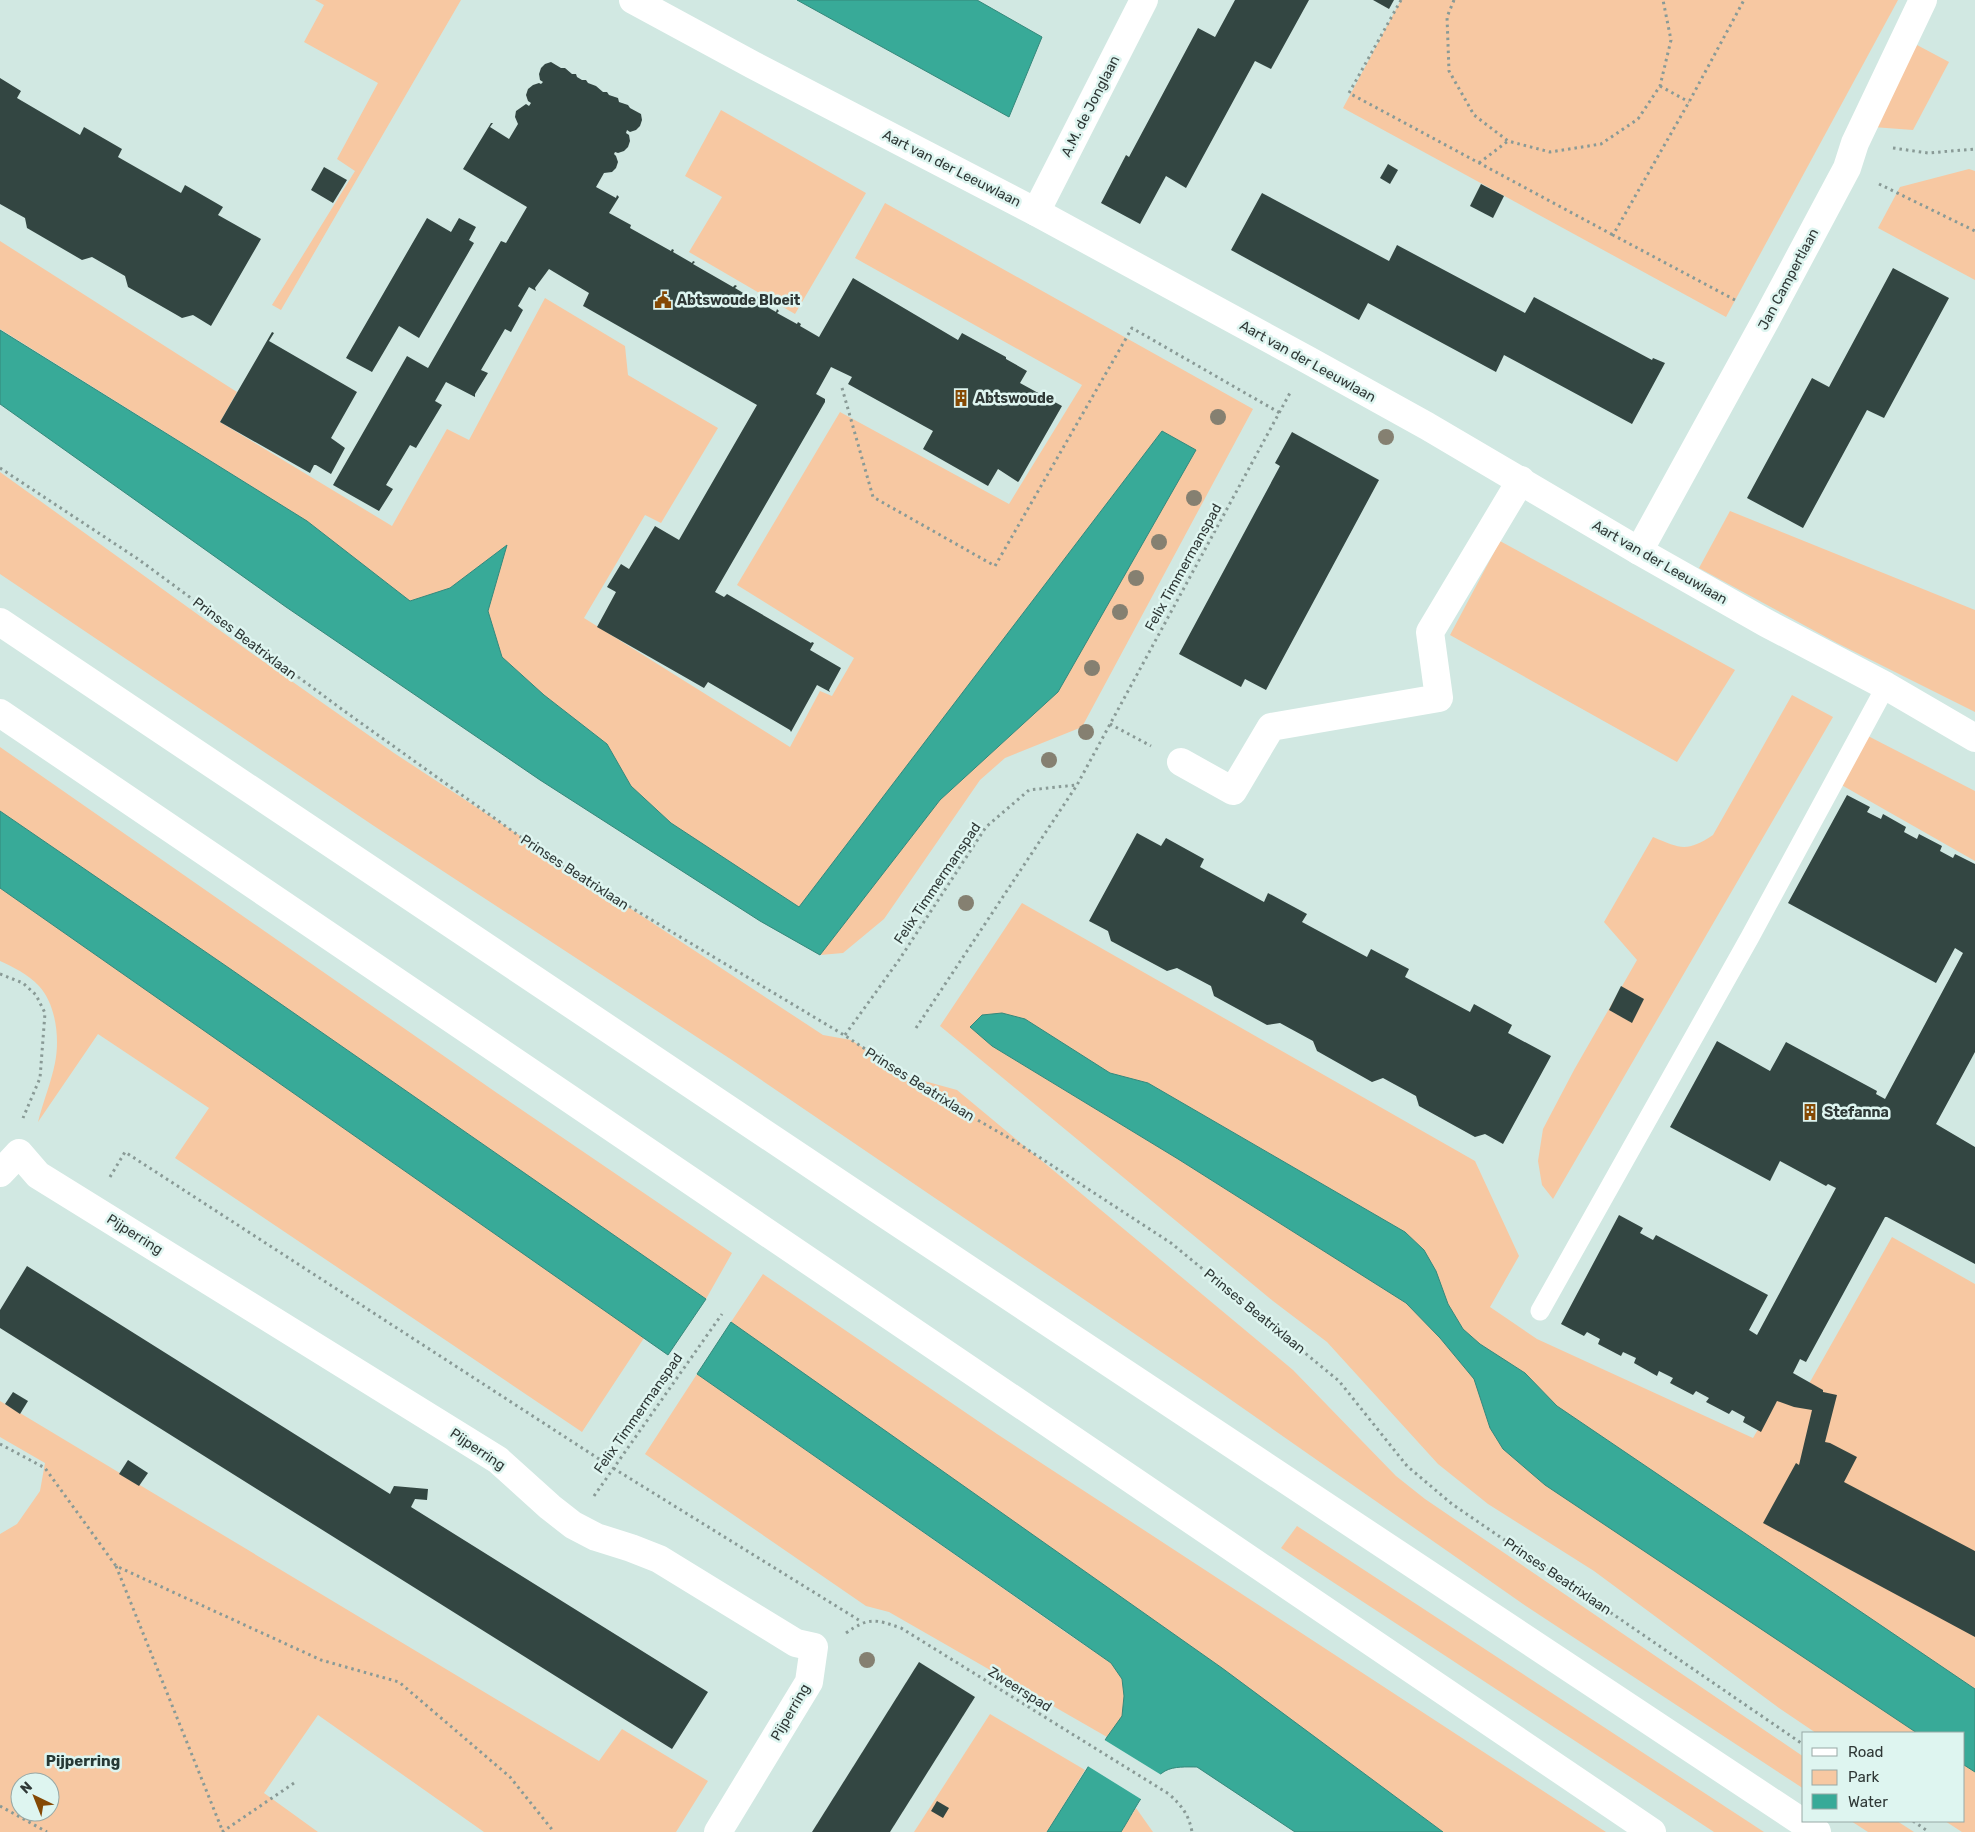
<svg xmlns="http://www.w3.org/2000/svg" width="1975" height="1832" font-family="Rubik,sans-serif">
	<rect width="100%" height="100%" fill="#d1e8e2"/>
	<g fill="#f7c8a2" fill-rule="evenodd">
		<path d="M315 0H461L281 310 272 305 355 171 337 159 378 83 304 42 324 5Z"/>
		<path d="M1401 0H1898L1726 317 1343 108Z"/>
		<path d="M1917 45 1949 62 1913 130 1873 127Z"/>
		<path d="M721 110 866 193 795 314 689 252 722 197 685 176Z"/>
		<path d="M1969 169 1975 171V280L1878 228 1900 187Z"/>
		<path d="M885 203 1253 409 1082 727 1005 758 980 780 884 919 843 953 820 955 940 800 1058 692 1196 450 1162 431 799 907 671 823 631 786 607 744 544 695 502 657 488 611 507 545 450 588 410 601 307 521 0 329V241L237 392 220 422 392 526 447 429 469 440 545 298 625 346 628 375 718 428 661 523 645 515 584 618 790 747 820 691 832 696 854 658 737 585 840 412 1009 504 1082 385 855 258Z"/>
		<path d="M0 472 243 647 394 753 823 1035 851 1040 906 1076 957 1090 1293 1370 1396 1476 1425 1499 1804 1757V1789L1523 1604 1204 1381 732 1060 374 826 0 574Z"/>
		<path d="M1730 511 1975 610V712L1837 643 1699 568Z"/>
		<path d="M1500 541 1735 670 1677 762 1450 635Z"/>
		<path d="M1792 695 1833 717 1553 1199 1542 1185 1538 1161 1543 1129 1574 1070 1637 960 1604 922 1653 837C1681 849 1687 852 1713 835Z"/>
		<path d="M1868 736 1975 791V861L1838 783Z"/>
		<path d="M0 747 497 1093 732 1253 706 1299 229 968 0 811Z"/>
		<path d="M0 888 644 1338 582 1432 175 1158 209 1108 98 1034 38 1122C43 1102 51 1083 55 1063 60 1039 56 1004 39 986 28 974 13 967 0 961Z"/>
		<path d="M1022 903 1475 1161 1519 1256 1490 1307 1537 1339 1753 1438 1788 1379 1806 1389 1892 1237 1975 1284V1689L1557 1406 1525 1373 1480 1344 1463 1329 1448 1304 1436 1271 1424 1250 1405 1232 1148 1083 1110 1073 1025 1019 970 1026 992 1046 1178 1159 1406 1303 1440 1338 1474 1379 1490 1428 1503 1449 1545 1485 1917 1733H1816L1779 1708 1594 1571 1488 1504 1438 1464 1327 1342 1273 1301 940 1026Z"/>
		<path d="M763 1274 997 1434 1606 1832H1443L1222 1668 731 1322Z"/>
		<path d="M697 1374 1071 1636 1111 1663 1122 1679 1124 1696 1123 1716 1107 1737 889 1612 866 1606 645 1454Z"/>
		<path d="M0 1401 599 1761 622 1729 708 1781 676 1832H484L318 1715 264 1793 318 1832H0V1534L17 1524 40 1491 45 1463 0 1437ZM20 1782H50V1812H20Z"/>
		<path d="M1297 1526 1764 1832H1714L1281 1548Z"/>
		<path d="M990 1714 1085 1770 1047 1832H914Z"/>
		<path d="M1964 1765 1975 1772V1832H1962L1945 1821H1964Z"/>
		<path d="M1136 1808 1153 1832H1121Z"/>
		<path d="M1851 1821H1897L1914 1832H1868Z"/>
	</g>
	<g fill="#38aa98" stroke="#35887b">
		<path d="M797 0H977L1042 37 1009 117Z"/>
		<path d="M0 330 307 521 410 601 450 588 507 545 488 611 502 657 544 695 607 744 631 786 671 823 799 907 1162 431 1196 450 1058 692 940 800 820 955 760 921 540 780 286 607 0 404Z"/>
		<path d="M0 811 229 968 706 1299 668 1355 0 888Z"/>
		<path d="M1002 1013 1025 1019 1110 1073 1148 1083 1405 1232 1424 1250 1436 1271 1448 1304 1463 1329 1480 1344 1525 1373 1557 1406 1975 1689V1772L1964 1765V1733H1917L1545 1485 1503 1449 1490 1428 1474 1379 1440 1338 1406 1303 1178 1159 992 1046 970 1027 982 1015Z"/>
		<path d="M731 1322 1222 1668 1443 1832H1295L1197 1767C1187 1767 1174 1766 1165 1771 1148 1781 1132 1815 1121 1832H1047L1107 1737 1122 1716 1124 1696 1122 1679 1111 1663 697 1374Z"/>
	</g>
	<path fill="#d1e8e2" d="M1103 1739 1163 1776 1155 1784 1144 1801 1086 1765Z"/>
	<g fill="#334642">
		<path d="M1235 0H1309L1271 69 1255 61 1186 188 1166 176 1140 224 1101 203 1126 155 1129 157 1198 28 1215 37Z"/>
		<path d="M1373 0H1394L1389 9Z"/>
		<path d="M551 62 561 68H565L572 74H576L577 77 582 80H586L588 83 596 86 603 92H607L609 95 618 98 619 102 628 105 630 108 641 114 642 120 640 126 636 130 630 132 627 130 626 133 629 135 630 141 628 147 624 151 618 153 615 152 614 154 616 156 618 162 616 168 612 172 604 173 596 187 616 198 617 195 619 197 609 213 631 225 630 228 671 251 672 249 674 250 673 252 692 263 693 261 695 262 693 264 733 287 735 285 737 286 735 288 755 300 759 295 757 301 776 312 777 309 779 311 777 313 797 324 798 322 801 324 800 326 819 337 853 278 958 340 962 333 1006 357V359L1027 371 1020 383 1062 406 1019 481 1018 482 998 469 988 486 923 449 933 431 848 384 852 377 831 367 816 394 825 399V402L715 592 724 597 727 594 811 643 812 642 814 643 810 650 841 668 829 690 830 692 817 685 791 732 790 730 708 682 704 688 597 627 616 592 607 587 621 564 629 569 655 526 679 540 757 405 585 307 583 306 589 293 549 269 535 288 536 291 529 287 518 306 523 310 511 332 505 329 481 370 488 373 475 394V397L446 382 435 401 442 405 416 448 410 445 386 485 393 489 379 511 333 485 407 356 428 368 501 241 506 243 527 207 463 169 491 123H493L490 127 509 139 518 124 515 117 516 111 526 104 529 106 531 103 528 101 526 95 528 89 533 85 539 83 541 84 543 82 540 80 539 74 541 68 545 64Z"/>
		<path d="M0 78 21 91 17 98 80 135 84 127 122 149 118 157 181 193 185 185 223 207 218 215 261 239 211 326 193 315 182 318 128 287 125 276 92 257 82 260 27 228 25 218 0 204Z"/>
		<path d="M1388 164 1398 170 1390 184 1380 178Z"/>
		<path d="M324 167 347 180 333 203 311 190Z"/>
		<path d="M1481 184 1504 196 1493 218 1470 206Z"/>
		<path d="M1262 193 1389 261 1397 245 1525 313 1534 297 1652 360 1653 358 1665 363 1632 424 1504 355 1496 372 1368 303 1359 320 1231 250Z"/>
		<path d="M427 218 451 232 459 218 476 227 469 240 474 243 419 338 399 326 372 372 346 358Z"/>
		<path d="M1893 268 1949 298 1884 418 1867 410 1803 528 1747 498 1812 378 1829 387Z"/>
		<path d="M272 332 274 333 269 341 357 392 331 438 345 448 331 474 316 465H314L310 473 220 422Z"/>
		<path d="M1292 432 1379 480 1266 690 1245 679 1241 687 1179 654 1280 466 1275 463Z"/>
		<path d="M1847 795 1870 807 1867 812 1881 819 1883 814 1906 827 1904 832 1917 839 1919 834 1942 846 1940 851 1953 858 1955 854 1975 864V1052L1936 1124 1975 1147V1264L1887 1217H1885L1806 1362 1800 1359 1793 1373 1823 1390V1392L1837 1395 1825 1442 1830 1443 1857 1457 1844 1482 1975 1551V1637L1763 1523 1796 1463 1799 1465 1812 1410 1794 1407 1777 1401 1761 1432 1743 1422 1745 1417 1732 1410 1729 1414 1706 1402 1709 1398 1696 1391 1693 1395 1670 1383 1673 1378 1659 1371 1657 1376 1634 1363 1636 1358 1623 1352 1621 1356 1598 1344 1600 1339 1587 1332 1584 1336 1561 1324 1619 1215 1643 1228 1640 1233 1653 1240 1656 1235 1768 1295 1749 1330 1757 1335 1836 1188 1828 1184 1826 1186 1780 1161 1770 1181 1670 1127 1717 1041 1770 1071 1786 1042 1877 1091 1876 1094 1885 1099 1963 953 1955 948 1936 983 1788 903Z"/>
		<path d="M1137 833 1161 846 1166 838 1204 859 1200 867 1264 902 1268 893 1307 914 1302 922 1367 957 1371 949 1409 969 1405 977 1470 1012 1474 1004 1512 1025 1508 1033 1551 1056 1503 1144 1485 1134 1475 1137 1419 1106 1416 1096 1383 1078 1372 1082 1317 1051 1313 1041 1280 1023 1267 1025 1214 996 1211 986 1177 968 1167 971 1111 941 1108 931 1089 921Z"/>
		<path d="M1621 986 1644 999 1632 1023 1609 1010Z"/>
		<path d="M27 1266 390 1494 394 1486 428 1489 427 1500 415 1499 411 1507 708 1692 672 1749 0 1328V1310Z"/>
		<path d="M13 1392 28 1401 20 1414 5 1404Z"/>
		<path d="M128 1460 148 1473 139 1486 119 1474Z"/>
		<path d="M919 1662 975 1697 890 1832H812Z"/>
		<path d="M937 1801 949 1808 943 1818 931 1811Z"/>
	</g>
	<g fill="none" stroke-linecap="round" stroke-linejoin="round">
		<g stroke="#899a96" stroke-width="3" stroke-dasharray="2.5 4" stroke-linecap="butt">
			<path d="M1401 0 1349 93 1613 235"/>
			<path d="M1454 0 1447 17 1449 71 1474 115 1508 141 1550 152 1601 144 1638 119 1660 86 1671 40 1663 0"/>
			<path d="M1660 86 1689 102"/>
			<path d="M1893 148 1928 153 1975 149"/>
			<path d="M1479 163 1508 141"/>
			<path d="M1879 184 1975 231"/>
			<path d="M1735 300 1613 235 1689 102 1744 0"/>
			<path d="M842 388 873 497 995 566 1132 328 1280 413"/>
			<path d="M0 468 138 559 347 713 560 865 844 1035 941 1099 1016 1142 1171 1243 1339 1381 1407 1466 1452 1504 1804 1745"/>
			<path d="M1110 724 1151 746"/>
			<path d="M0 974 23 983 36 995 45 1013 40 1078 23 1118"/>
			<path d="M916 1028 1077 785 1291 391"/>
			<path d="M845 1035 899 960 986 827 1029 790 1076 785"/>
			<path d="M110 1177 125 1152 613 1468 862 1622"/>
			<path d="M0 1444 45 1468 116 1566 321 1660 399 1682 510 1777 554 1832"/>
			<path d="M594 1496 722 1314"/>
			<path d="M116 1566 223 1832"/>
			<path d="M846 1633C869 1617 875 1619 901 1628L1169 1794C1182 1806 1189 1815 1192 1832"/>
			<path d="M0 1806 47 1832"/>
			<path d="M1913 1821 1929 1832"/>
			<path d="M222 1832 297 1781"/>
		</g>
		<path stroke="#fff" stroke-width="19" d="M1540 1311 1750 937 1886 686"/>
		<g stroke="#fff" stroke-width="28">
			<path d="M633 0 753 65 1036 212 1308 360 1427 426 1639 551 1766 623 1886 686 1975 738"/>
			<path d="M1036 212 1144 0"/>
			<path d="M1639 551 1767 318 1847 168 1855 143 1923 0"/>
			<path d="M1181 762 1233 791 1271 727 1439 698 1430 632 1521 480"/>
			<path d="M0 1173 19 1153 38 1175 498 1460 550 1507 573 1525 596 1537 631 1548 659 1559 796 1643 814 1647 809 1682 718 1832"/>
		</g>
		<g stroke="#fff" stroke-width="28">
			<path d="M0 622 873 1206 1817 1832"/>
			<path d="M0 713 1652 1832"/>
		</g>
	</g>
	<g fill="#858071">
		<circle cx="1218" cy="417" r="8"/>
		<circle cx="1386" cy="437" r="8"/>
		<circle cx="1194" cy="498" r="8"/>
		<circle cx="1159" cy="542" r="8"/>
		<circle cx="1136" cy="578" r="8"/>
		<circle cx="1120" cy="612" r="8"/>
		<circle cx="1092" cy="668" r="8"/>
		<circle cx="1086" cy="732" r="8"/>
		<circle cx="1049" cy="760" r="8"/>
		<circle cx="966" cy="903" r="8"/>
		<circle cx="867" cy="1660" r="8"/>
	</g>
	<defs>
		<g id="civic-bare" transform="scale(1.35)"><path d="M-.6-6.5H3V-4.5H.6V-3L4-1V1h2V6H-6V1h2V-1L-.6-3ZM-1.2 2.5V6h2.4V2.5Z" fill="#854904" stroke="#def5f0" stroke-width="2.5" paint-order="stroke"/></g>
		<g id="building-bare" transform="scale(1.35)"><path d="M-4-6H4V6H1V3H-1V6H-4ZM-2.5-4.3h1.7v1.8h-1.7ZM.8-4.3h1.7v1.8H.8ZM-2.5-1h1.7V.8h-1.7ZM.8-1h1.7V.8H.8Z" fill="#854904" stroke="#def5f0" stroke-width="2.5" paint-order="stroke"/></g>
	</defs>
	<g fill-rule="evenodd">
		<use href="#civic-bare" x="663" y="300"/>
		<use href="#building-bare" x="961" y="398"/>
		<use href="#building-bare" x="1810" y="1112"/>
	</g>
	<g text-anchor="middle" stroke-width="5" stroke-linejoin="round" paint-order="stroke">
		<g font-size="14" fill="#2f3836" stroke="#def5f0">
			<text transform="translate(1090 106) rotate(-63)" y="5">A.M. de Jonglaan</text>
			<text transform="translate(952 168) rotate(27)" y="5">Aart van der Leeuwlaan</text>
			<text transform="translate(1788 279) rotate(-62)" y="5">Jan Campertlaan</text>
			<text transform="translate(1308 361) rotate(29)" y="5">Aart van der Leeuwlaan</text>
			<text transform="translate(1660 562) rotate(30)" y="5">Aart van der Leeuwlaan</text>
			<text transform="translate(1183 567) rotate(-61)" y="5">Felix Timmermanspad</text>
			<text transform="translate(245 638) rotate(37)" y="5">Prinses Beatrixlaan</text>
			<text transform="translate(575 872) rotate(33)" y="5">Prinses Beatrixlaan</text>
			<text transform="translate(937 883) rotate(-56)" y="5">Felix Timmermanspad</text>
			<text transform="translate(920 1084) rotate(32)" y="5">Prinses Beatrixlaan</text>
			<text transform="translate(135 1234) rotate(32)" y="5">Pijperring</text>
			<text transform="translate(1255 1311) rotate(39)" y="5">Prinses Beatrixlaan</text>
			<text transform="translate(638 1413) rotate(-55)" y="5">Felix Timmermanspad</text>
			<text transform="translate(478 1449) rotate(34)" y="5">Pijperring</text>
			<text transform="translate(1558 1576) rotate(34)" y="5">Prinses Beatrixlaan</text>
			<text transform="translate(1020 1689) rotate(32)" y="5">Zweerspad</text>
			<text transform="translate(790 1712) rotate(-60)" y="5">Pijperring</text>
		</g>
		<g font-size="14" font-weight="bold" fill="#2f3836" stroke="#def5f0" text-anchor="start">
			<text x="677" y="305">Abtswoude Bloeit</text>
			<text x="975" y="403">Abtswoude</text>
			<text x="1824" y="1117">Stefanna</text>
		</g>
		<g font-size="15" font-weight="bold" fill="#263935" stroke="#def5f0">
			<text x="83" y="1766">Pijperring</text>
		</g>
	</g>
	<rect x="1802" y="1732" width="162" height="90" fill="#def5f0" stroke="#98a9a6"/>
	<rect x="1812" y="1748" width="25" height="8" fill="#ffffff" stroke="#98a9a6"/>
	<text x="1848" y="1757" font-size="15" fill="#2f3836">Road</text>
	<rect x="1812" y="1770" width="25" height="15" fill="#f7c8a2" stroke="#98a9a6"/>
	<text x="1848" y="1782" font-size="15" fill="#2f3836">Park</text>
	<rect x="1812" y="1794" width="25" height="15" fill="#38aa98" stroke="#98a9a6"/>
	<text x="1848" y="1807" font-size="15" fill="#2f3836">Water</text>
	<g transform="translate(35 1797) rotate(317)"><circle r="24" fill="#def5f0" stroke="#98a9a6"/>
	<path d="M0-4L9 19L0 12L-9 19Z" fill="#854904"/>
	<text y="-8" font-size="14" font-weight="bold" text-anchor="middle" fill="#2f3836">N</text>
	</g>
</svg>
